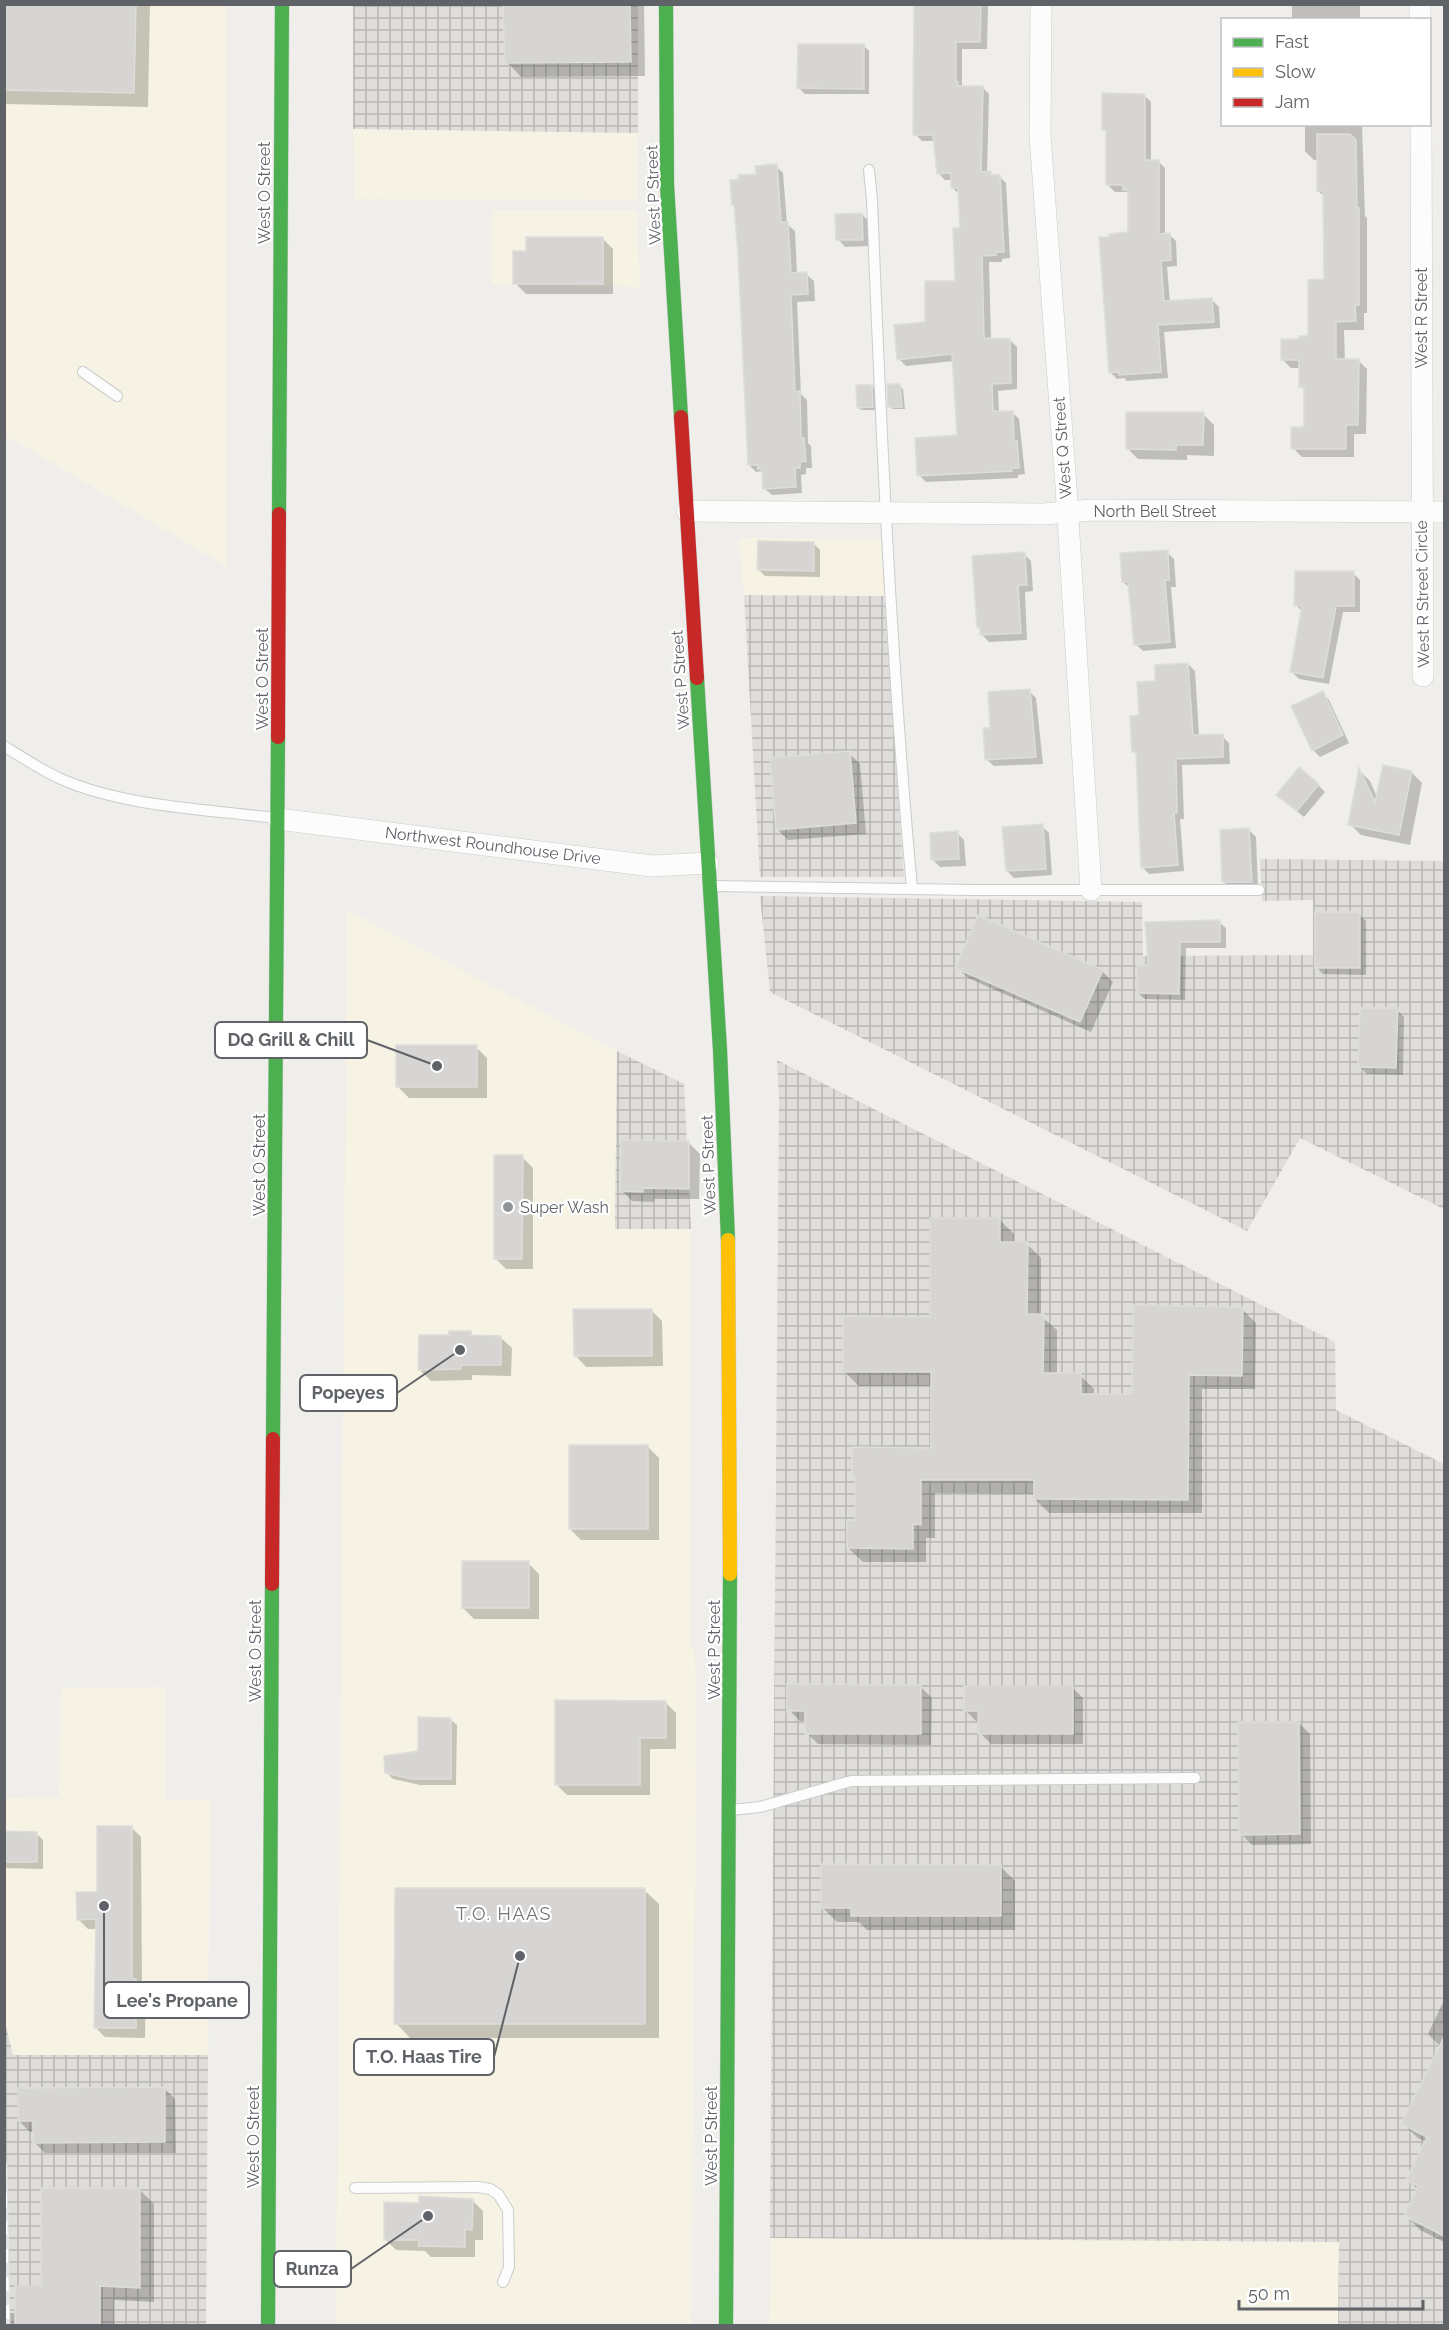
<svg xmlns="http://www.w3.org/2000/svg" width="1449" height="2330" font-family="Raleway,sans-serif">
	<defs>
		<pattern id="industrial-grid" width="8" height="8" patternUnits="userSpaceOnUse" patternTransform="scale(1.5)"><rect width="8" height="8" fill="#dfddda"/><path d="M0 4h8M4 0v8" fill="none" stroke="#b8b7b5"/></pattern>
	</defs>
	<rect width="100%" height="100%" fill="#efeeea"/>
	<g fill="#f7f3e4">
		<path d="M5 5H227L226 566 5 435Z"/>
		<path d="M353 129 638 133V200L354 199Z"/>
		<path d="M492 210H637L640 287 492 285Z"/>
		<path d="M739 538 881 539 884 596 744 595Z"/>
		<path d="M347 910 617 1051 615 1228 691 1229 690 1648 695 1649 696 1795 691 2325 336 2326Z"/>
		<path d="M166 1687 165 1800H210L208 2055H13L4 2018V1798L59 1797 61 1688Z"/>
		<path d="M770 2238 1339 2242 1338 2325 769 2326Z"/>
	</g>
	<g fill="url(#industrial-grid)">
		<path d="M353 5H638V133L353 129Z"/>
		<path d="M744 595 884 596 904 877H760Z"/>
		<path d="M1260 859 1444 861V1209L1300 1138 1247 1231 770 992 760 896 1142 902 1143 956 1313 955V900L1262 901Z"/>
		<path d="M617 1051 684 1084 691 1229H615Z"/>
		<path d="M777 1060 1335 1342 1336 1410 1444 1464V2325H1338L1339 2242 770 2238 779 1098Z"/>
		<path d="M4 2018 13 2055H208L206 2325H5Z"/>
	</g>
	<g fill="#0003">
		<path d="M4 4H150L148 107 4 104Z"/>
		<path d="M504 4H644L645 76 521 77 507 62Z"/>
		<path d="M916 4 988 5 987 49H962V87H982L989 94 987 173 999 176 1006 183 1010 258 1002 259V262H989L991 340H1010L1017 347V389L998 391 999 412H1012L1019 419 1025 474 1018 475V478L926 482 919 475 959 437 954 361 906 366 899 359 956 282 962 229 960 195 953 188 952 180H945L938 173 935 141H922L915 134Z"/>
		<rect x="1292" y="4" width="68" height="16"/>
		<path d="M863 45 869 51V94H805L799 88Z"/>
		<path d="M1144 95 1151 102V161H1158L1165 168V235L1169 234 1176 241 1177 266 1167 267 1170 302 1212 300 1219 307 1220 328 1164 332 1168 378 1127 381 1124 378 1117 379 1110 372 1130 234V194L1127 192H1115L1108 185V133L1103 129Z"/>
		<path d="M1305 124H1362L1365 216 1367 218V313H1364V330H1344L1345 361 1358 360 1367 369 1366 434H1354V457H1302L1293 448 1306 428 1305 391 1301 386V368H1291L1282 359 1300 340 1309 337 1325 281V197L1318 191 1319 160H1314L1305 151Z"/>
		<path d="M776 166 783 173 787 224 795 231 797 274H806L814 281 815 301 797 302 801 394 807 400 808 443 811 446 812 468H806V474L801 475 802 493 772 495 764 488 763 471 756 472 749 465 736 208 733 205 757 175Z"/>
		<path d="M862 214 869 222V246L845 247 838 239Z"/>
		<path d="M602 238 613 249V294H526L515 283 527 252Z"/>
		<path d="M872 386 875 389 876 410H861L858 407Z"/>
		<path d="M900 386 903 389 905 409H893L890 406Z"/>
		<path d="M1203 414 1214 425V456L1187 455V460L1138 459 1127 448Z"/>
		<path d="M813 543 820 550V577L765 576 758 569Z"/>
		<path d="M1167 552 1174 559 1176 587H1171L1176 648 1143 651 1136 644 1131 589 1123 582Z"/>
		<path d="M1024 554 1031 561 1033 591 1025 592 1027 640 989 642 982 635 978 626Z"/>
		<path d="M1353 573 1360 580V612H1343L1329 684 1299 679 1292 672 1303 612 1296 605Z"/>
		<path d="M1188 664 1195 671 1199 736H1222L1229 743 1230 764 1182 765 1184 819H1180L1184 871 1149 874 1142 867 1138 756 1134 751 1140 716 1157 682Z"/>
		<path d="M1029 691 1036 698 1043 764 994 766 986 759 992 729Z"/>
		<path d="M1322 693 1329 700 1349 743 1320 757 1313 750Z"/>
		<path d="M849 753 860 764 866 834 788 840 777 829Z"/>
		<path d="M1360 771 1370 781 1377 797 1411 772 1422 783 1410 845 1361 835 1350 824Z"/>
		<path d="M1318 785 1325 792 1304 817 1285 802Z"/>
		<path d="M1042 826 1049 833 1052 875 1014 878 1007 871Z"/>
		<path d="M1249 830 1256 837 1258 889H1231L1224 882Z"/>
		<path d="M957 833 964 840 966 866 940 867 933 860Z"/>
		<path d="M1359 914 1366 921V975L1323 974 1316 967Z"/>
		<path d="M1219 922 1226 928V948H1186L1185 1000 1145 999 1138 993 1149 967 1147 923Z"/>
		<path d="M957 967 1102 971 1113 982 1091 1032 968 978Z"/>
		<path d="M1397 1010 1404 1017 1403 1075 1367 1074 1360 1067Z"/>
		<path d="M476 1047 487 1058V1098H409L398 1087Z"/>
		<path d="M689 1143 700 1154 699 1199H654V1202L632 1201 621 1190Z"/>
		<path d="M522 1157 533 1168V1269H506L495 1258Z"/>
		<path d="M1000 1220 1014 1234V1244H1027L1041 1258V1316L1057 1330V1375H1080L1094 1389V1395L1134 1396 1242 1309 1256 1323 1255 1389H1202V1513H1049L1035 1499V1494L935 1493V1538H926V1562H863L848 1548 857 1521V1480L854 1477 932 1449 933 1386H859L844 1371 931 1318Z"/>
		<path d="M651 1310 662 1321 663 1366 586 1367 575 1355Z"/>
		<path d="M470 1333 474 1337H500L512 1348 511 1376 472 1375V1380L431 1381 420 1370 451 1337Z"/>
		<path d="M648 1447 659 1458V1540H581L570 1529Z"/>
		<path d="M528 1563 539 1574V1619H474L463 1608Z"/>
		<path d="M921 1687 932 1698 931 1745 818 1744 807 1733V1721H800L789 1710Z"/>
		<path d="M1072 1687 1083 1698V1744H991L980 1733V1721H976L965 1710Z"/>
		<path d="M665 1702 676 1713V1749H650V1795H567L556 1784Z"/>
		<path d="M450 1719 457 1725 456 1785H420L393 1779 387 1773 420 1753Z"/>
		<path d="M1299 1723 1310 1734 1311 1844 1252 1845 1241 1834Z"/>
		<path d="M131 1827 141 1837 142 1986 146 1990 145 2038 105 2037 95 2027 97 1929H88L78 1919 99 1893Z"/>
		<path d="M4 1832 36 1833 43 1840V1869L4 1868Z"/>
		<path d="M1000 1866 1015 1881V1930H867L859 1922H837L822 1907Z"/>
		<path d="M644 1890 659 1904V2038H410L396 2023Z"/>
		<path d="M1444 2000V2242L1420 2230 1405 2215 1418 2190 1408 2179 1426 2142 1418 2138 1403 2124 1441 2047 1428 2034Z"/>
		<path d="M164 2088 175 2099 176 2153H45L34 2142V2132H30L19 2121Z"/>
		<path d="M140 2190 154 2204V2302L114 2300V2326H4V2313H17Z"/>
		<path d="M472 2200 483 2211V2240H475V2257H431L425 2251 396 2250 385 2239 420 2204Z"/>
	</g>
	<g fill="#d6d5d3" stroke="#deddd9" stroke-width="1.5">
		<path d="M4 4H136L134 93 4 90Z"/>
		<path d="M503 4H630L631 62 505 63Z"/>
		<path d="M914 4H981L980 42H956V82H958V86H983L981 172 991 171V175H1000L1004 252H996V255L982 256 984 338 1010 339 1011 383 992 384 993 411H1013L1014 441H1017L1019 468H1011L1012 471 917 476 915 438 957 435 952 354 897 360 894 325 925 322V281H955L953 228H960L958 188H951V173L937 174 933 135H913Z"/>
		<path d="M798 44H864V89L797 88Z"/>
		<path d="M1102 93 1145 94V160H1159V234L1170 233 1171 260 1161 261 1164 301 1212 298 1214 322 1158 325 1161 372 1119 375V372L1109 373 1099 237H1109V234L1128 232V190H1123V185H1106V130H1102Z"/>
		<path d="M1317 134H1350L1356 140 1357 208H1359V305H1355L1356 321 1336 322V359H1359L1358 425H1346V449H1291V427H1304V387H1299V360H1281V339H1299V336H1308V280L1324 279 1323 191H1317Z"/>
		<path d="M777 164 781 222H788L791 273 807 272 808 294 791 295 795 392 800 391 801 438H804L806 461 800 462V468H795L796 487 763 489 762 469H758V465H748L738 254 734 205H732L730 180 739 179 738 175 756 174 755 166Z"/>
		<path d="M862 213 863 240H836L835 214Z"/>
		<path d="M526 237H603V284H513V251H526Z"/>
		<path d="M887 384H900L902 407H888Z"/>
		<path d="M856 385H872L873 407 857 408Z"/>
		<path d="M1126 412H1204L1203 445H1176V450L1126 449Z"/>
		<path d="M758 541 814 542V571L757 570Z"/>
		<path d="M1168 550 1169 580H1165L1170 642 1134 645 1128 582H1122L1120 553Z"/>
		<path d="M1025 552 1027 585H1018L1021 633 980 635V627H977L972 556Z"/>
		<path d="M1295 571H1354V606H1336L1323 678 1290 672 1302 606H1294Z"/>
		<path d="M1188 663 1193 735 1223 734V757L1176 759 1177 813H1174L1178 865 1141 868 1136 752H1132L1130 716 1139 715 1137 682 1155 681V665Z"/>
		<path d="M1030 689 1036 757 985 760 983 728H990L988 692Z"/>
		<path d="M1323 691 1343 735 1312 751 1291 706Z"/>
		<path d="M850 751 856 823 776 830 770 758Z"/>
		<path d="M1383 765 1412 771 1399 835 1348 825 1359 768 1375 802Z"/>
		<path d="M1299 767 1319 784 1297 811 1276 795Z"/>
		<path d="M1043 824 1046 869 1006 871 1002 827Z"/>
		<path d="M1249 828 1252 882H1222L1220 830Z"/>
		<path d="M958 831 959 859 931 860 930 833Z"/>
		<rect x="1315" y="912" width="45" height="56"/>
		<path d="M978 915 1103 970 1080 1022 955 968Z"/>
		<path d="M1220 920V942H1180L1179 994 1137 993V965H1148L1145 922Z"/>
		<path d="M1360 1008H1398L1396 1068 1358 1067Z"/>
		<rect x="396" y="1045" width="81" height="42"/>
		<path d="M621 1140 689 1141V1189L643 1188V1192L620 1191Z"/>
		<path d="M494 1155H523L522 1259H494Z"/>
		<path d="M930 1218H1000V1242H1028L1027 1314H1044L1043 1373H1081V1394H1132L1133 1305 1243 1307 1242 1376 1189 1375 1188 1500 1034 1499V1480H921V1525L913 1524V1549L847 1548V1520H855V1477H852V1447L931 1448V1372H843V1316L930 1317Z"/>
		<path d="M573 1309H652V1356H574Z"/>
		<path d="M449 1331H471V1335L501 1336V1365H461V1369L418 1370 419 1335H449Z"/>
		<rect x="569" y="1445" width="79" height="84"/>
		<rect x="462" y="1561" width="67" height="47"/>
		<path d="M787 1684 921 1685V1734H805V1711H787Z"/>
		<path d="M964 1686H1073V1734H978V1711H964Z"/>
		<path d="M555 1700 666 1701V1738H640V1785H555Z"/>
		<path d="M418 1717 451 1718V1779H412L385 1773 384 1756 418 1751Z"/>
		<path d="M1238 1722H1299L1300 1834 1239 1835Z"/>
		<path d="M97 1826H132V1979H136V2028H94L96 1919 77 1920 76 1892H97Z"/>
		<path d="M4 1831 37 1832V1862H4Z"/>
		<path d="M821 1864 1001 1865V1916H851V1908H821Z"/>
		<path d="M395 1888H645V2024H394Z"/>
		<path d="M1444 2037V2236L1404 2216 1418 2186 1406 2180 1427 2137 1401 2124Z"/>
		<path d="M165 2087V2142L33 2143V2121H18V2088Z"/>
		<path d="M41 2188H140V2288L100 2286V2325H15V2286H41Z"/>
		<path d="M419 2196 473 2199 472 2230 465 2229V2247L418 2246 419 2240H384V2202L419 2203Z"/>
	</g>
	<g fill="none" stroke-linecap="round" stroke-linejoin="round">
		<g stroke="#cbcccc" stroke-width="12">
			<g id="lane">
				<path d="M869 170 872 200C881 430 891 659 912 888"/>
				<path d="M83 372 117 396"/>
				<path d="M4 746C23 758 41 770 61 779 125 807 205 809 275 818"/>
				<path d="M711 886 974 890H1259"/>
				<path d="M731 1810 760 1807 851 1781 1195 1778"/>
				<path d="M355 2188 478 2187 490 2189 498 2194 508 2210 509 2267 503 2282"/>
			</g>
		</g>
		<g stroke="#cbcccc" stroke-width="22">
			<g id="street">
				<path d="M1041 4 1040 136 1066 487 1091 890"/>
				<path d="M1420 4V20"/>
				<path d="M1421 124 1423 676"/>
				<path d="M687 511 1043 514 1092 510 1444 512"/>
				<path d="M278 819 652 866 708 863"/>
			</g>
		</g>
		<g stroke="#cacacb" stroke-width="15">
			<g id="fast">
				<path d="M666 4 667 185 681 417"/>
				<path d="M279 514 282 4"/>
				<path d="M697 678 720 1050 728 1240"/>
				<path d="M273 1439 278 737"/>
				<path d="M268 2326 272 1584"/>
				<path d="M726 2326 730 1574"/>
			</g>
		</g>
		<g stroke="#cacacb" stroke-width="15">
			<path id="slow" d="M728 1240 730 1574"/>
		</g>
		<g stroke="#cacacb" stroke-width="15">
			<g id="jam">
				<path d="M681 417 697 678"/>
				<path d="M278 737 279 514"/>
				<path d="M272 1584 273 1439"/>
			</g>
		</g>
		<use href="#lane" stroke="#fdfcfc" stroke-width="10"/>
		<use href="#street" stroke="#fdfcfc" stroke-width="21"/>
		<use href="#fast" stroke="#4caf50" stroke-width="14"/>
		<use href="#slow" stroke="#ffc107" stroke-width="14"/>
		<use href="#jam" stroke="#c62828" stroke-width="14"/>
		<g stroke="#e4e4e4" stroke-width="7">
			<path id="rail" d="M4 2165 7 2326"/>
		</g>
		<use href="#rail" stroke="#fff" stroke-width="4.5" stroke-dasharray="14" stroke-linecap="butt"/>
	</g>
	<circle fill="#919496" stroke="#fff" stroke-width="2" cx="508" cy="1207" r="6"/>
	<g text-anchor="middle" stroke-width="4.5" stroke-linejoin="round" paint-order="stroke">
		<g font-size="16" fill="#5f6368" stroke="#fff">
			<text transform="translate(264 193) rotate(-90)" y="6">West O Street</text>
			<text transform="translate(653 195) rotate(-92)" y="6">West P Street</text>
			<text transform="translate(1421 318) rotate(-90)" y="6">West R Street</text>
			<text transform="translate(1062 448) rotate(-94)" y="6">West Q Street</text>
			<text x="1155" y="517">North Bell Street</text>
			<text transform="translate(1422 594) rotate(-91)" y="6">West R Street Circle</text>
			<text transform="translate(262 679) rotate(-90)" y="6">West O Street</text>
			<text transform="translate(680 680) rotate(-94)" y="6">West P Street</text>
			<text transform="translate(493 845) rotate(7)" y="6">Northwest Roundhouse Drive</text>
			<text transform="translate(259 1165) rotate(-90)" y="6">West O Street</text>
			<text transform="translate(708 1165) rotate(-92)" y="6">West P Street</text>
			<text transform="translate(714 1650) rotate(-90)" y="6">West P Street</text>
			<text transform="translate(255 1651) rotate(-90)" y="6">West O Street</text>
			<text transform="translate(711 2136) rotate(-90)" y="6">West P Street</text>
			<text transform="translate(253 2137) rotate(-90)" y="6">West O Street</text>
		</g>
		<g font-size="16" fill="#5f6368" stroke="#fff" text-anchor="start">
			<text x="520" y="1213">Super Wash</text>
		</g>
		<g font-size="18" letter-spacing="1.5" fill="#70757a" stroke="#fff">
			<text x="504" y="1920">T.O. HAAS</text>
		</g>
	</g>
	<path fill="none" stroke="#5f6368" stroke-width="2" d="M437 1066L367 1040M460 1350L397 1393M104 1906L104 2000M520 1956L494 2057M428 2216L351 2269"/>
	<g fill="#5f6368" stroke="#fff" stroke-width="2">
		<circle cx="437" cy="1066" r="6"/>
		<circle cx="460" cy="1350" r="6"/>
		<circle cx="104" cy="1906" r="6"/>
		<circle cx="520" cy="1956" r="6"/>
		<circle cx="428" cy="2216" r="6"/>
	</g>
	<g fill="#fff" stroke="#5f6368" stroke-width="2">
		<rect x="215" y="1022" width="152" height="36" rx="6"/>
		<rect x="300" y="1375" width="97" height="36" rx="6"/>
		<rect x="104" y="1982" width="145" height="36" rx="6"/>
		<rect x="354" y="2039" width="140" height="36" rx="6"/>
		<rect x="274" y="2251" width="77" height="36" rx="6"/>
	</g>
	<g font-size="18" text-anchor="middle" font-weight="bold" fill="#5f6368">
		<text x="291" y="1046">DQ Grill &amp; Chill</text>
		<text x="348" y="1399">Popeyes</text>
		<text x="177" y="2007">Lee's Propane</text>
		<text x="424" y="2063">T.O. Haas Tire</text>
		<text x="312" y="2275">Runza</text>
	</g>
	<rect width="1449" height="2330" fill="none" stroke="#5f6368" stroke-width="12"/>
	<rect x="1221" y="18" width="210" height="108" fill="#ffffff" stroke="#bfc1c3" stroke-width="1.5"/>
	<rect x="1233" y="38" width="30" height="9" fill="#4caf50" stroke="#bfc1c3" stroke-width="1.5"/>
	<text x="1275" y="48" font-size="18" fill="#5f6368">Fast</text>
	<rect x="1233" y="68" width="30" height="9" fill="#ffc107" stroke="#bfc1c3" stroke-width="1.5"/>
	<text x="1275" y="78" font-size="18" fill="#5f6368">Slow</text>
	<rect x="1233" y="98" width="30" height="9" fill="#c62828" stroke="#bfc1c3" stroke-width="1.5"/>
	<text x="1275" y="108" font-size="18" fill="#5f6368">Jam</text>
	<path d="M1239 2300v9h184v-9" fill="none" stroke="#5f6368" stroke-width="3"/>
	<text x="1248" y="2300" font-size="18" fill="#5f6368" stroke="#ffffff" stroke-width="4.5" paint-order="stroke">50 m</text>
</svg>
